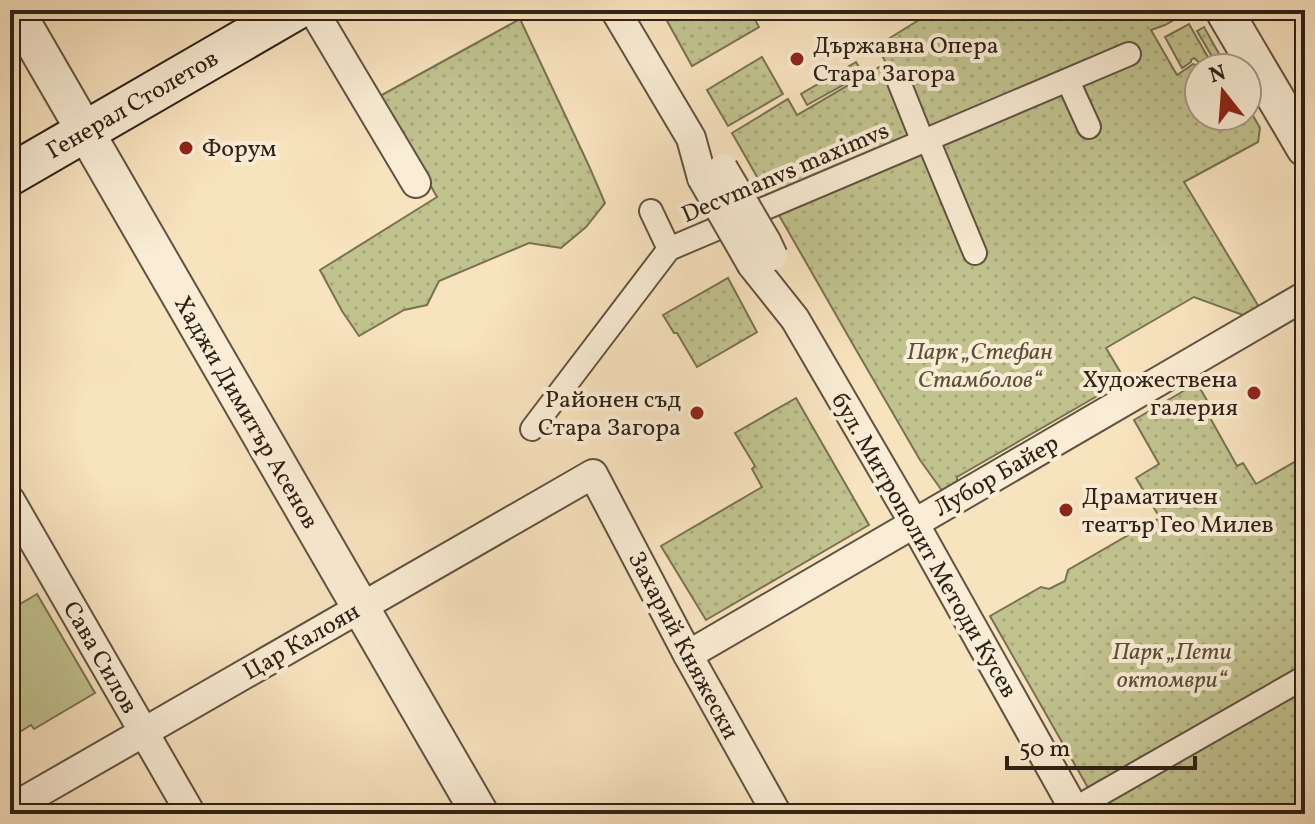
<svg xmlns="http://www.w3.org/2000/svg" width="1315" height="824" font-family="Vollkorn,serif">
	<defs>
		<pattern id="grass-dots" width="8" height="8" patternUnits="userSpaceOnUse" patternTransform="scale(2)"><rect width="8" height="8" fill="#c1c38f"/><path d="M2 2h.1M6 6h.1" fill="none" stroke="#a6a77b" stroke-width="1.8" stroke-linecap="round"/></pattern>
	</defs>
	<rect width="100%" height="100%" fill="#f8e3bf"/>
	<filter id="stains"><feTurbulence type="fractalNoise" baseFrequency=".0025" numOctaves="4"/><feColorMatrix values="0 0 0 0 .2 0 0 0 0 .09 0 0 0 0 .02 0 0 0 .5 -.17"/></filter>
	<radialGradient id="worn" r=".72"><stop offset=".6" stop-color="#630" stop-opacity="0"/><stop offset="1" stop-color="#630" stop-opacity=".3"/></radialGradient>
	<g fill="url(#grass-dots)" stroke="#787253" stroke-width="2">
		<path d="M661 10H750L759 27 692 66Z"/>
		<path d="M935 10H1191L1165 25 1151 30 1177 75 1193 64 1202 67 1214 60 1197 31 1204 27 1227 68H1199V116H1247V105L1260 128 1258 142 1184 182 1262 312 1251 318 1194 297 1106 348 1125 380 957 477V484L943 492 920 460 855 348 732 133 788 99 797 115 886 63 877 46Z"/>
		<path d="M520 19 589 166 605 203 586 227 561 248 529 243 439 281 427 305 404 310 359 336 342 311 320 270 437 197 380 96Z"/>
		<path d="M1189 24 1209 59 1201 64 1194 58 1191 60V62L1182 68 1165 37Z"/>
		<path d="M762 57 783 94 728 126 707 90Z"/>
		<path d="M856 62 863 74 807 105 801 94Z"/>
		<path d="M728 278 757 332 697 367 677 333H674L663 315Z"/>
		<path d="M1197 383 1209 404 1204 407 1237 466 1243 463 1256 484 1305 456V814H1103L990 616 1041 587 1049 589 1065 581 1068 570 1132 533 1134 535 1147 527V525L1160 518 1136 478 1159 464 1134 420Z"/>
		<path d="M796 398 869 525 706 620 661 546 762 487 752 469 755 466 735 433Z"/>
	</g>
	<path fill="#c1c38f" stroke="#787253" stroke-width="2" d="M37 594 95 693 34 729 31 725 10 738V610Z"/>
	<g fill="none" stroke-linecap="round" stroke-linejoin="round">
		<g stroke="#615241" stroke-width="26">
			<g id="pedestrian">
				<path d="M1068 81 1089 127"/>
				<path d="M899 82 923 142"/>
				<path d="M928 140 975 253"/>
				<path d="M651 211 669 249"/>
				<path d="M532 429 669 249 1129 54"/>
				<path d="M1077 814 1074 809 1305 677"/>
			</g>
		</g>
		<g stroke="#615241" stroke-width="32">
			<g id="minor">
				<path d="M313 10 416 183"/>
				<path d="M615 10 691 138 702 178"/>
				<path d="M752 265 795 319 914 523 1074 809 1064 814"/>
				<path d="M10 500 191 814"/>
				<path d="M688 655 1305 296"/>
				<path d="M10 809 593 474 688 655 777 814"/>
			</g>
		</g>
		<g stroke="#615241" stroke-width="40">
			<g id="tertiary">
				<path d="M15 10 480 814"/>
				<path d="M1226 14 1305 148"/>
			</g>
		</g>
		<g stroke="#2f2117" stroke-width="44">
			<path id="secondary" d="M10 175 295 10"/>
		</g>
		<use href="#pedestrian" stroke="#faedd5" stroke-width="22"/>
		<use href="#minor" stroke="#faedd5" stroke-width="28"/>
		<use href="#tertiary" stroke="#faedd5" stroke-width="36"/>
		<use href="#secondary" stroke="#faedd5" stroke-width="40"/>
		<g stroke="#615241" stroke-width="32" stroke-linecap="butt">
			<g id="minor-bridge">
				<path d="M723 168 766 241 773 256"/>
				<path d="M702 178 752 265"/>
			</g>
		</g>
		<use href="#minor-bridge" stroke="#faedd5" stroke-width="28"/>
	</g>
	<g fill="#8f2418" stroke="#faedd5" stroke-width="3">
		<circle cx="797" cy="59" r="8"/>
		<circle cx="186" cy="148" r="8"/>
		<circle cx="1254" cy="393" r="8"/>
		<circle cx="697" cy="413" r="8"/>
		<circle cx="1066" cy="510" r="8"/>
	</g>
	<g text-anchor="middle" stroke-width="8" stroke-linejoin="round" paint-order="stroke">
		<g font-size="24" fill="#2f2117" stroke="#faedd5" text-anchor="start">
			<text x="813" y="53">Държавна Опера<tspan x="813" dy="28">Стара Загора</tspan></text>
			<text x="202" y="156">Форум</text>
			<text x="1238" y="387" text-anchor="end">Художествена<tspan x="1238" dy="28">галерия</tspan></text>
			<text x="681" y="407" text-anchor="end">Районен съд<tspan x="681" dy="28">Стара Загора</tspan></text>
			<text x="1082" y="504">Драматичен<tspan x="1082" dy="28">театър Гео Милев</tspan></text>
		</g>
		<g font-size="24" fill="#2f2117" stroke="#faedd5">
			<text transform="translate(132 104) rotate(-30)" y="8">Генерал Столетов</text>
			<text transform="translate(785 172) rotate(-23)" y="8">Decvmanvs maximvs</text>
			<text transform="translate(247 412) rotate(60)" y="8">Хаджи Димитър Асенов</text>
			<text transform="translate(996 475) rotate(-30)" y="8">Лубор Байер</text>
			<text transform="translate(925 545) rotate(60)" y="8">бул. Митрополит Методи Кусев</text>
			<text transform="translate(301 641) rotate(-30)" y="8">Цар Калоян</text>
			<text transform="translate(684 645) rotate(62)" y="8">Захарий Княжески</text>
			<text transform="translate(101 657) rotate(60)" y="8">Сава Силов</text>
		</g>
		<g font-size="24" font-style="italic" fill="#5b523b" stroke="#faedd5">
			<text x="980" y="359">Парк „Стефан<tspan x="980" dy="28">Стамболов“</tspan></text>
			<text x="1172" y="659">Парк „Пети<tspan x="1172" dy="28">октомври“</tspan></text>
		</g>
	</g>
	<rect width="1315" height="824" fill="none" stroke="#f8e3bf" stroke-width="40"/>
	<rect x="12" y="12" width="1291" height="800" fill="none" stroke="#2f2117" stroke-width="4"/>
	<rect x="20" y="20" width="1275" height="784" fill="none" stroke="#2f2117" stroke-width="2"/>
	<g transform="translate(1223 92) rotate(343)"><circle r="38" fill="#faedd5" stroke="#a99b89" stroke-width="2"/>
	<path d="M0-6L14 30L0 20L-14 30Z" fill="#8f2418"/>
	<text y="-12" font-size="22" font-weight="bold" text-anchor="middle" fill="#2f2117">N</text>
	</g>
	<path d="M1007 756v12h188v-12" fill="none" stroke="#2f2117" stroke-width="4"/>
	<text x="1019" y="756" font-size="24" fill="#2f2117" stroke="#faedd5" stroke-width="6" paint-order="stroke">50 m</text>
	<rect width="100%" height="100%" filter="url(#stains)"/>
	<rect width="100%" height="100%" fill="url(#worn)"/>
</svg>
